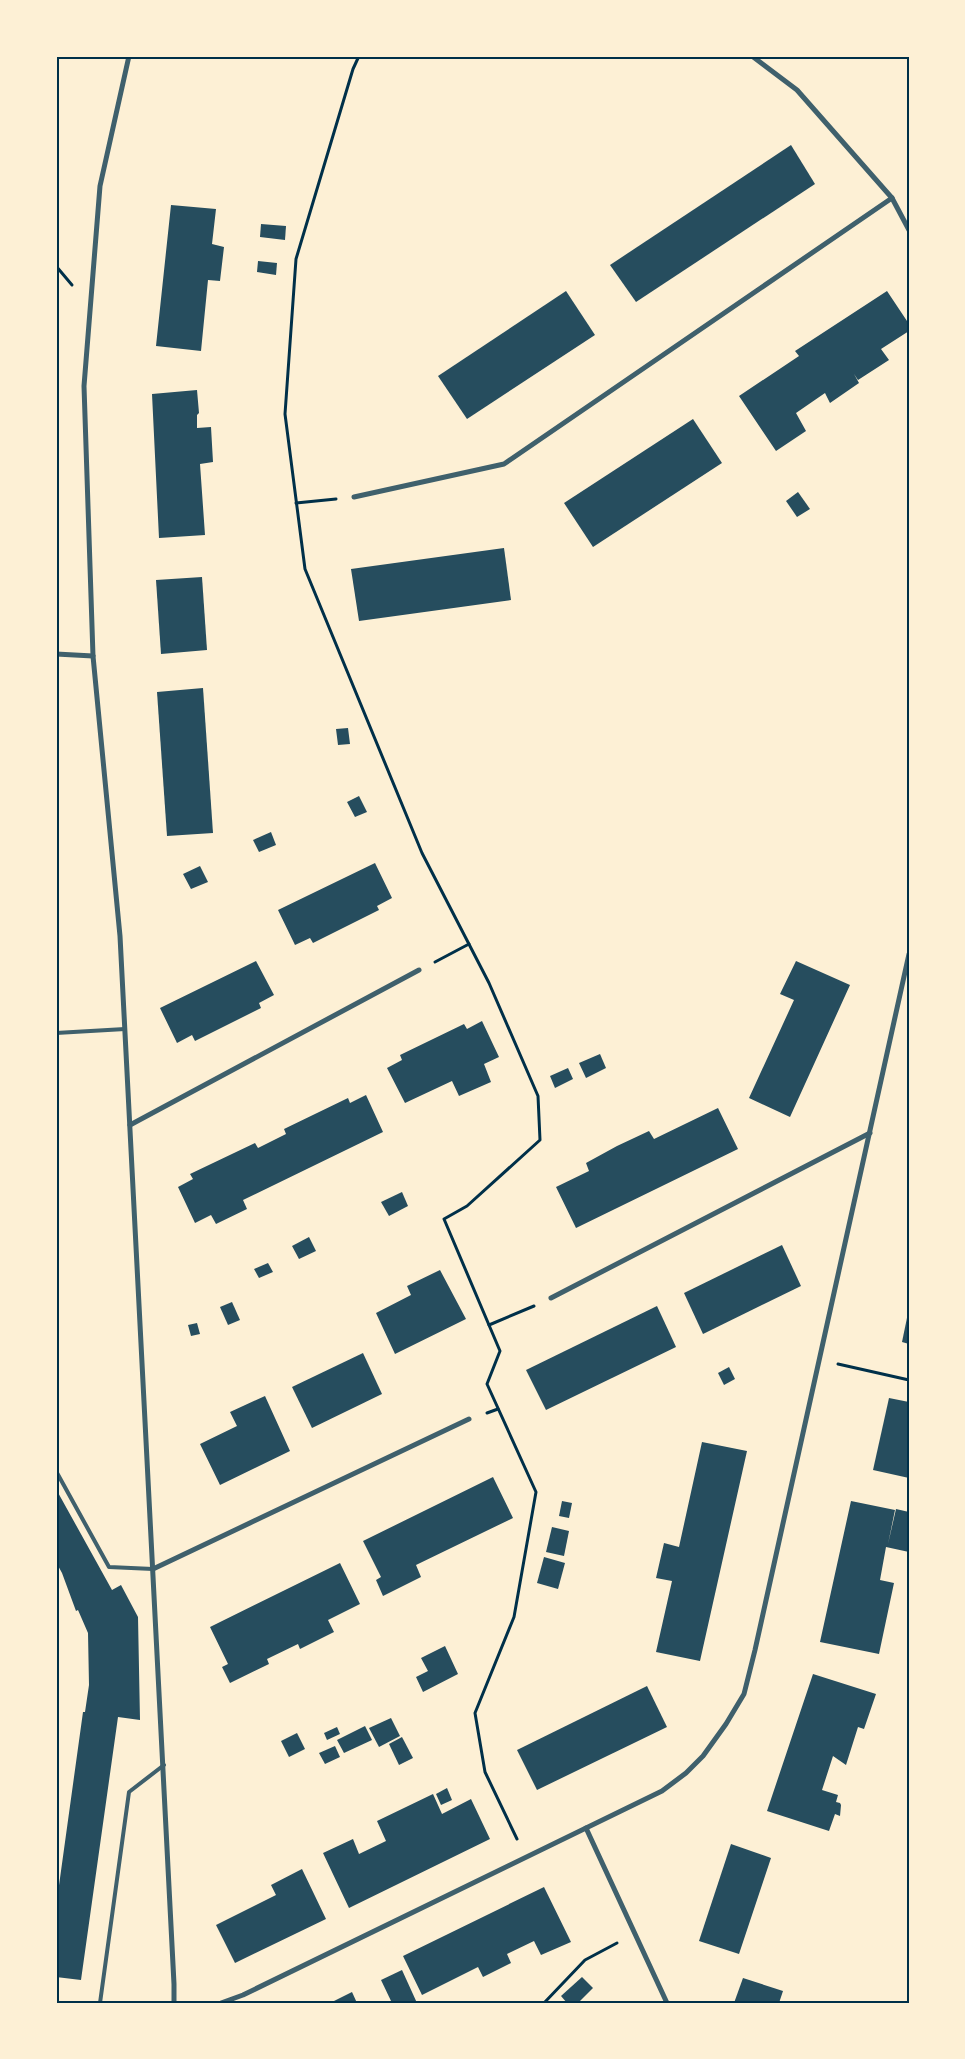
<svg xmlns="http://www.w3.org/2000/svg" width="965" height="2059" font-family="Montserrat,sans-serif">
	<rect width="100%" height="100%" fill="#fdf0d5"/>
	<g fill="#264d5e">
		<path d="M791 145 815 184 636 302 610 265Z"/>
		<path d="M171 205 216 209 212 244 224 247 220 281 208 280 201 351 156 346Z"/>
		<path d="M261 224 286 226 285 240 260 237Z"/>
		<path d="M258 261 277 263 276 275 257 272Z"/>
		<path d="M566 291 595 335 467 419 438 376Z"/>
		<path d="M887 291 909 324V331L881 349 889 360 858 380 854 374 859 383 830 403 825 393 796 413 806 431 776 451 739 396 799 356 795 351Z"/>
		<path d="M197 390 199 413 197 415V428L211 427 213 462 200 464 205 535 159 538 152 394Z"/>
		<path d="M693 419 722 463 593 547 564 503Z"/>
		<path d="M798 492 810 509 797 517 786 501Z"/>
		<path d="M504 548 511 600 359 621 351 569Z"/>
		<path d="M202 577 207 650 161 654 156 580Z"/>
		<path d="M203 688 213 833 167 836 157 692Z"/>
		<path d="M348 728 350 744 338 745 336 729Z"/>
		<path d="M359 796 367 812 355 817 347 802Z"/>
		<path d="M271 832 276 845 259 852 253 840Z"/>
		<path d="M375 863 392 898 377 906 379 910 313 943 310 938 295 945 278 910Z"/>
		<path d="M200 866 208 882 191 889 183 874Z"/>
		<path d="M256 961 274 995 259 1003 261 1008 195 1041 192 1035 177 1043 160 1008Z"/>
		<path d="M796 961 850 985 790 1117 749 1098 794 1000 780 994Z"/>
		<path d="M482 1021 499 1057 484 1064 491 1082 459 1096 452 1081 405 1103 387 1068 402 1060 400 1055 464 1024 467 1029Z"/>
		<path d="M600 1054 606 1068 586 1078 579 1063Z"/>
		<path d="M568 1068 573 1079 555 1088 550 1076Z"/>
		<path d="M366 1095 383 1132 243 1200 247 1209 216 1224 211 1215 195 1223 178 1187 193 1179 190 1174 255 1143 258 1148 286 1134 284 1129 348 1098 350 1103Z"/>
		<path d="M718 1108 738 1149 576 1228 556 1187 589 1171 586 1163 617 1146 649 1131 654 1139Z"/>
		<path d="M402 1192 408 1206 389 1216 381 1202Z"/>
		<path d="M309 1237 316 1251 299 1259 292 1246Z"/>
		<path d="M782 1245 801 1286 703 1334 684 1293Z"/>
		<path d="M268 1263 273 1272 259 1278 254 1269Z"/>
		<path d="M440 1270 466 1319 395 1354 376 1313 411 1295 407 1286Z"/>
		<path d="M232 1302 240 1320 228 1325 220 1307Z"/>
		<path d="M657 1306 676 1347 546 1410 526 1370Z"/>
		<path d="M908 1313H909V1344L902 1342Z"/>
		<path d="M197 1323 200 1334 191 1336 188 1325Z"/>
		<path d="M363 1353 382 1394 312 1428 292 1387Z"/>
		<path d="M729 1367 735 1379 724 1385 718 1373Z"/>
		<path d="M265 1396 290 1451 220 1485 200 1444 237 1426 230 1412Z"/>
		<path d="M889 1398 909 1402V1478L873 1470Z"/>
		<path d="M702 1442 747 1451 700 1661 656 1652 672 1581 656 1578 664 1543 679 1547Z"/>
		<path d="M493 1477 513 1518 416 1565 421 1577 383 1596 376 1580 381 1577 363 1541Z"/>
		<path d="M56 1489 112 1590 121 1585 138 1617 140 1720 118 1717 81 1980 56 1977V1907L83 1712H85L89 1685 88 1633 78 1610 76 1611 62 1573 56 1562Z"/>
		<path d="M562 1501 572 1503 569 1518 559 1516Z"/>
		<path d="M851 1501 895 1510 888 1544 896 1509 909 1512V1552L886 1547 880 1580 894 1583 879 1654 820 1642Z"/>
		<path d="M552 1527 569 1531 564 1556 546 1552Z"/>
		<path d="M544 1557 565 1563 558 1589 537 1583Z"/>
		<path d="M340 1563 360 1604 328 1620 334 1632 300 1649 298 1644 267 1659 269 1664 230 1683 222 1667 228 1664 210 1627Z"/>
		<path d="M445 1646 458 1674 423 1692 416 1677 428 1671 421 1658Z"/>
		<path d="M813 1674 876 1694 864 1729 858 1727 846 1765 833 1756 822 1790 838 1795 836 1802 840 1803 841 1805 840 1816 835 1814 829 1831 767 1811Z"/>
		<path d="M647 1686 667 1727 537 1790 517 1750Z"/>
		<path d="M391 1718 400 1736 379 1747 369 1728Z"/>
		<path d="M365 1726 372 1740 344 1753 337 1740Z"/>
		<path d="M337 1727 340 1734 327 1740 324 1733Z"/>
		<path d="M297 1733 305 1749 289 1757 281 1741Z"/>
		<path d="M402 1737 413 1758 399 1765 389 1744Z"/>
		<path d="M335 1746 340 1757 325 1764 319 1753Z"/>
		<path d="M447 1788 452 1800 441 1805 436 1794Z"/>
		<path d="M433 1794 442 1814 471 1799 490 1839 349 1908 323 1853 353 1839 359 1854 386 1841 377 1821Z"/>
		<path d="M731 1844 771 1858 739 1954 699 1941Z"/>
		<path d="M302 1869 326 1919 235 1963 216 1925 276 1895 271 1885Z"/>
		<path d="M544 1887 571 1942 541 1955 534 1941 507 1954 511 1963 483 1977 478 1967 422 1995 403 1956Z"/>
		<path d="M402 1970 417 2003H392L381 1980Z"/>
		<path d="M582 1977 593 1988 578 2003H567L561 1996Z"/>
		<path d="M743 1978 783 1991 779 2003H734Z"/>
		<path d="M352 1992 357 2003H330Z"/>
	</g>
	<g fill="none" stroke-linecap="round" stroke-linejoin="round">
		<g stroke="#003049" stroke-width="3">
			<path d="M359 56 353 69 296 259 285 414 305 569 422 853 489 983 538 1096 540 1140 467 1206 444 1219 500 1351 487 1384 536 1492 514 1617 475 1713 485 1772 517 1839"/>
			<path d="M56 266 72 285"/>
			<path d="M296 503 336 499"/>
			<path d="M435 962 469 944"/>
			<path d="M489 1325 534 1306"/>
			<path d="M838 1364 909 1380"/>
			<path d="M487 1413 498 1409"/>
			<path d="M544 2003 585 1960 617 1943"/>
		</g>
		<g stroke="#3f606c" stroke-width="4">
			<path d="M56 1033 125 1029"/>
			<path d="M56 1471 109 1567 153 1569"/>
			<path d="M100 2003 129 1792 164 1765"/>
		</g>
		<g stroke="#3f606c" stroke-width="5">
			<path d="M129 56 100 186 84 386 93 656 120 936 174 1984V2003"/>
			<path d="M752 56 797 90 892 198 909 230"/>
			<path d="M354 497 504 464 892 198"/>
			<path d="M56 654 93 656"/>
			<path d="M130 1125 419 970"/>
			<path d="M551 1298 870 1133"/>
			<path d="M153 1569 469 1419"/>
			<path d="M586 1828 667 2003"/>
			<path d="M221 2003 243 1995 662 1791 686 1773 703 1756 726 1724 744 1694 755 1650 909 954"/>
		</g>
	</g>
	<rect width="965" height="2059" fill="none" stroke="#fdf0d5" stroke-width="115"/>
	<rect x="58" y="58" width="850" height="1944" fill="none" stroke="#003049" stroke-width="2"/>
</svg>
